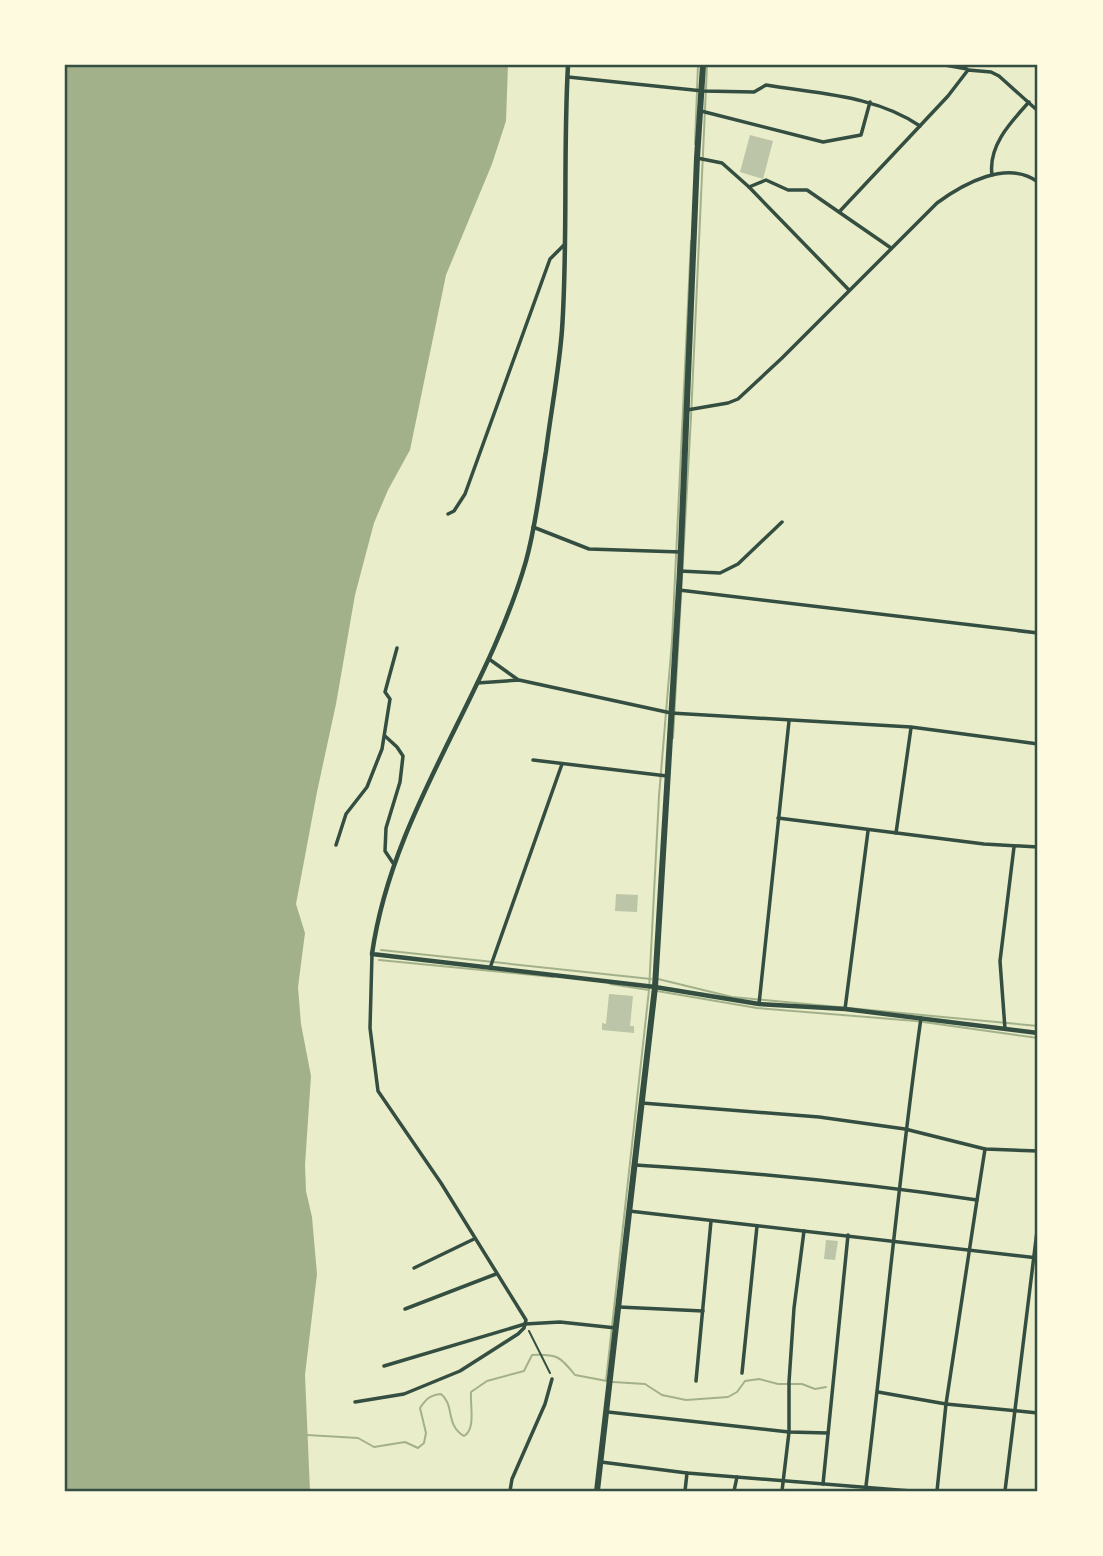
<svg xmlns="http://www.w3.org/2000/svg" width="1103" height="1556" font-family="'Alegreya Sans',sans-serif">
	<rect width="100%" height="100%" fill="#e9edc9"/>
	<path fill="#a3b18a" d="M65 65H508L506 121 492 164 446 275 410 450 388 490 374 523 355 595 336 704 317 792 296 904 305 933 298 987 301 1024 311 1076 305 1165 306 1191 312 1217 317 1274 305 1375 310 1491H65Z"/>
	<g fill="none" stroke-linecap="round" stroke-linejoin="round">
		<g stroke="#a3b18a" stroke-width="2">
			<path d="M695 144 698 65"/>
			<path d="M673 738 691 417 707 65"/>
			<path d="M381 950 651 979"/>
			<path d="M379 960 553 977"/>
			<path d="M658 979 732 997 1038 1026"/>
			<path d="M610 984 649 990"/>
			<path d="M657 991 757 1008 916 1021 1038 1038"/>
			<path d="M606 1381 649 990 659 796 672 641 691 241"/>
			<path d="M613 1382 645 1384 662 1395 686 1400 728 1397 737 1392 745 1381 759 1379 778 1384H802L815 1389 826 1387"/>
			<path d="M307 1435 358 1438 374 1447 405 1442 418 1448 424 1443 426 1433 420 1408C426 1399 430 1395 441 1394 455 1405 445 1425 464 1436 476 1429 470 1406 471 1392L487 1381 524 1371 532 1355C557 1354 560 1356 575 1375L607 1381"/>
		</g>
	</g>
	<g fill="#bcc5a7">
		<path d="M750 135 773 141 763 179 740 172Z"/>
		<path d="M616 894 638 895 637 912 615 911Z"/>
		<path d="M609 994 633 996 630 1026H634V1033L602 1030V1023L606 1024Z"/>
		<path d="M826 1240 838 1241 835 1260 824 1259Z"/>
	</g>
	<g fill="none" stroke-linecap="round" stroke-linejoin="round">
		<path stroke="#344e41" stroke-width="2" d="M529 1331 550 1373"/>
		<g stroke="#344e41" stroke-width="3.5">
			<path d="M945 65 967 69"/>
			<path d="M568 77 703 91 754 92 766 85C818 94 875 95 920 126"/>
			<path d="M701 111 823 142 861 135 870 102"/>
			<path d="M697 158 722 163 749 187 849 290"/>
			<path d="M992 175C988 146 1010 123 1029 102"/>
			<path d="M749 187 766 180 788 190H807L891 248"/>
			<path d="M840 211 948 96 968 70 991 72 999 76 1038 111"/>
			<path d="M687 410 728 403 738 399 782 358 937 203C963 184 1007 159 1038 182"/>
			<path d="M448 514 454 511 465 494 550 259 565 244"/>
			<path d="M533 527 589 549 681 552"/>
			<path d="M680 571 720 573 738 564 782 522"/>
			<path d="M679 590 1038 633"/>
			<path d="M489 659 517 679"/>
			<path d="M477 683 519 680 671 713 911 727 1038 744"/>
			<path d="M385 736 397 747 403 756 400 782 386 828 385 851 393 863"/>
			<path d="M533 760 667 776"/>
			<path d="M778 818 984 844 1038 847"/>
			<path d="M896 833 911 728"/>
			<path d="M336 845 346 814 367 787 382 749 390 699 385 692 397 648"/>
			<path d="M490 968 562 764"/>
			<path d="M759 1004 789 721"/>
			<path d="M845 1009 868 831"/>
			<path d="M1005 1029 1000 961 1014 847"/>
			<path d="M642 1103 819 1117 905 1129 985 1149 1038 1151"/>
			<path d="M635 1165C749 1172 863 1183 977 1200L985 1149"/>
			<path d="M629 1211 1038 1258"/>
			<path d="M414 1268 474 1239"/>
			<path d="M619 1307 703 1311"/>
			<path d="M405 1309 496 1274"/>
			<path d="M384 1366 525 1324 560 1322 616 1328"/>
			<path d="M742 1373 757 1226"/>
			<path d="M696 1381 711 1221"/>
			<path d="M878 1392 946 1404 1038 1413"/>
			<path d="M355 1402 404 1394 460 1371 518 1334 524 1328 526 1320 441 1183 378 1091 370 1028 372 954"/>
			<path d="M608 1412 789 1432 828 1433"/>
			<path d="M601 1462 687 1473 911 1491"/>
			<path d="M823 1484 848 1235"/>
			<path d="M866 1486C885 1330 899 1173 921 1018"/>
			<path d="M510 1491 512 1479 545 1404 552 1379"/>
			<path d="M685 1491 687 1473"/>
			<path d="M734 1491 737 1477"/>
			<path d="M782 1491 789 1432V1382L794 1308 804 1231"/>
			<path d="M937 1491 946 1404 977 1200"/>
			<path d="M1005 1491 1038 1223"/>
		</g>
		<path stroke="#344e41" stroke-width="4.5" d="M568 65C563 153 568 242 562 330 559 370 551 411 546 451 540 487 536 525 526 561 487 697 392 812 372 954L655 987 759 1004 845 1009 1038 1033"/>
		<path stroke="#344e41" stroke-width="6" d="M597 1491 655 987 680 571 697 158 703 65"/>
	</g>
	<rect width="1103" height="1556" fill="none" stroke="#fefae0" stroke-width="133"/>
	<rect x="66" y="66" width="970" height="1424" fill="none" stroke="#344e41" stroke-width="2.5"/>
</svg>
